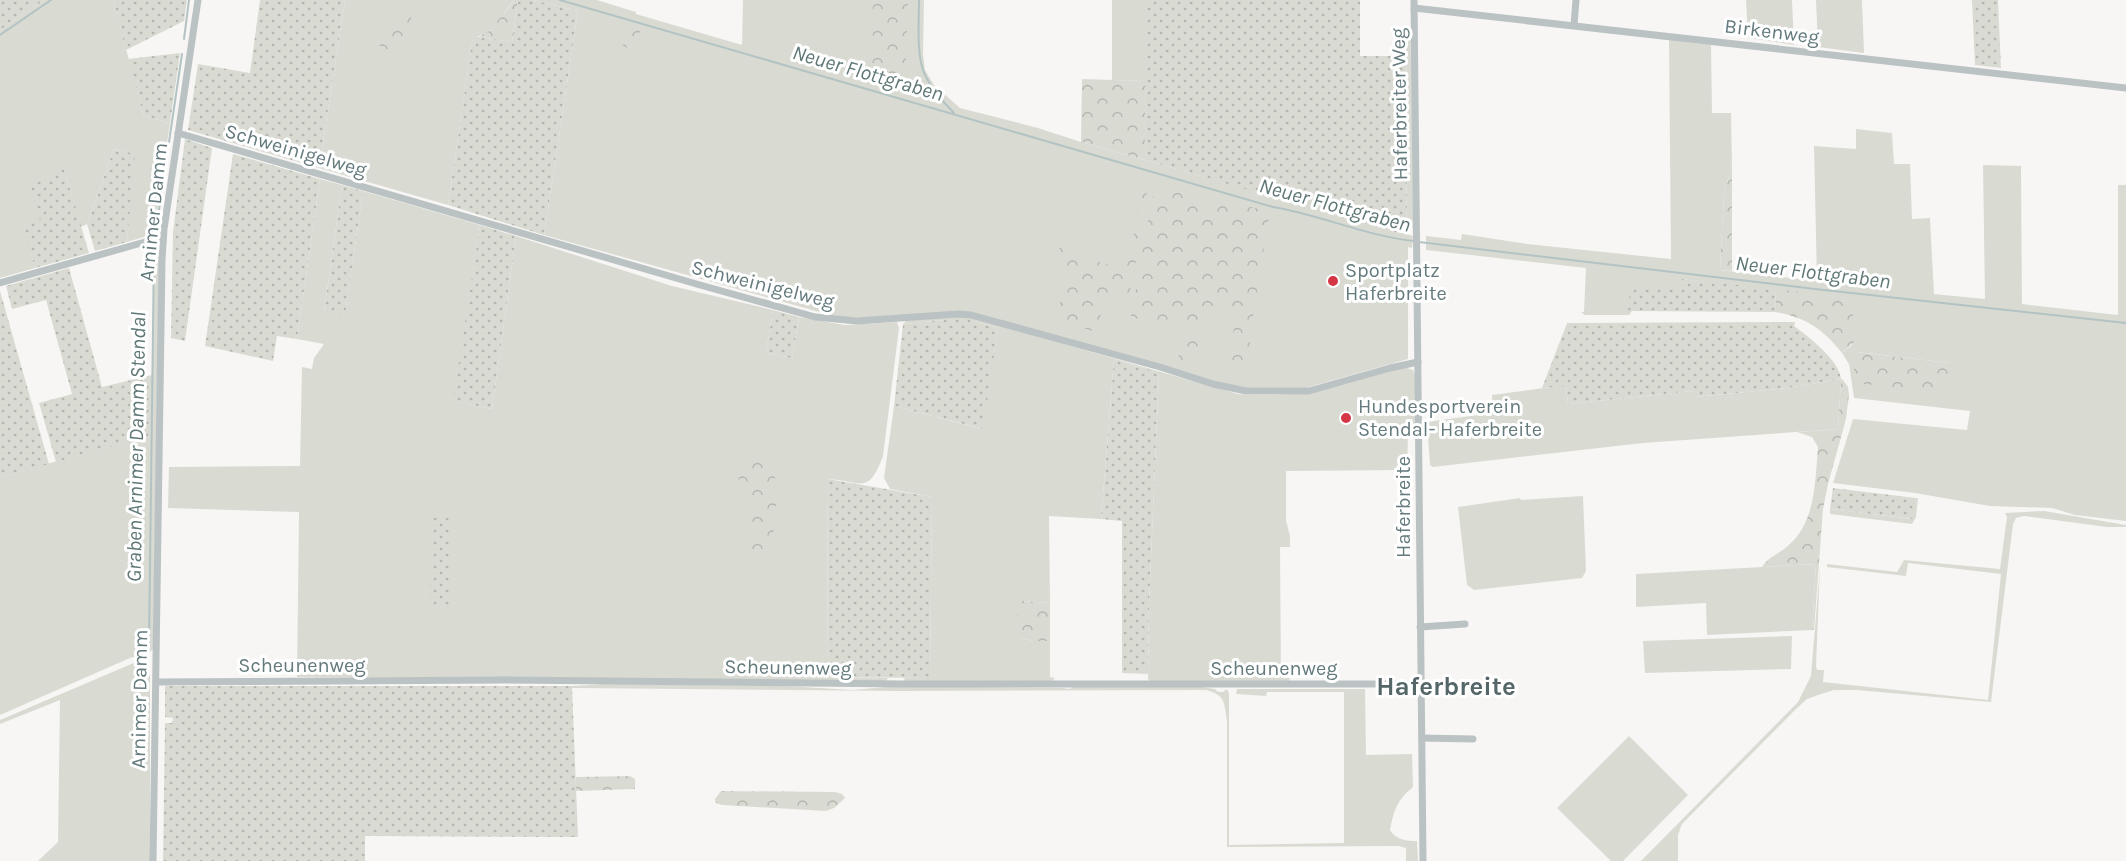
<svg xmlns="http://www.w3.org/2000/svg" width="2126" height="861" font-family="Karla,sans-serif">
	<defs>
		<pattern id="forest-crowns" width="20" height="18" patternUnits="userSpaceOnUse" patternTransform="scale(1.5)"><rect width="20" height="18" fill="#d9dbd3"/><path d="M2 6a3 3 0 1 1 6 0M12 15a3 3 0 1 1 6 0" fill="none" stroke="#b4b7b0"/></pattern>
		<pattern id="garden-dots" width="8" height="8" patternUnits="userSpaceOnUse" patternTransform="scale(1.5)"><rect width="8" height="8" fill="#d9dbd3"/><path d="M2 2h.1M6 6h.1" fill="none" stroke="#b4b7b0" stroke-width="1.8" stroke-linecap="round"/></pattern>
	</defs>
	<rect width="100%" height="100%" fill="#f7f6f4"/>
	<g fill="#d9dbd3" fill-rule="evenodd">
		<path d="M44 0H113L144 116 170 123 154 234 127 242 134 154 114 149 87 224 81 227 64 168 55 176 40 221 24 225 35 268 0 278V30Z"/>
		<path d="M345 0H515C502 12 492 38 473 37L448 205 319 168Z"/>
		<path d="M533 0H597L636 12V14L742 45 743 0H924L923 54 925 70 934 85 960 108 1038 128 1081 142 1413 236 1412 248 1408 247V359L1302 389H1241L975 313 850 318 830 317V315L544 235 578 11Z"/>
		<path d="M1112 0H1146V81L1112 80Z"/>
		<path d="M1746 0H1792L1794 45 1748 38Z"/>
		<path d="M1816 0H1862L1864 53 1818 47Z"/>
		<path d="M1406 39 1411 40 1412 43 1413 227 1407 229Z"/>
		<path d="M1669 40 1711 45 1712 113H1731L1732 165 1724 194 1720 270 1817 281 1814 146 1856 149V129L1892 133 1894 164H1910L1912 219 1930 218 1934 294 1985 299 1983 165 2021 166 2022 304 2118 315V185H2126V521L2075 515 2052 508 1990 506 1915 493 1833 483 1853 419 1967 430 1970 411 1854 398 1849 364 1842 353 1852 345 1845 298 1681 279V289L1628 311H1632L1629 315H1585L1581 312H1584L1586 268 1426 250V236L1461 240 1462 234 1527 244 1671 259ZM1858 352 1950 363 1854 383V359Z"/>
		<path d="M320 179 342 185 324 312 345 314 363 191 480 225 454 401 492 409 516 236 672 286 773 310 766 353 792 358 799 317 845 325 897 322 899 328 883 456C868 496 862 481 828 479L827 677 888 678 886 681 297 677 299 512 168 508 169 467 300 466 302 367 312 369 314 358 324 344 297 339Z"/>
		<path d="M154 243 158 246 159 266 153 649 149 653 130 658 0 715V477L151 435Z"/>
		<path d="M950 316 973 318 1238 394C1280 397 1319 393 1359 380 1374 375 1398 363 1413 370L1415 375 1416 428 1413 433 1408 434 1407 470 1286 471V520L1290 536V547H1280L1281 678H1290L1289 681H1150L1148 679 1149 604 1159 372 1114 360 1101 519 1049 516 1050 603 1023 601 1020 638 1033 641H1050V677L1055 678 1052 681 905 682 904 678 930 677 932 497 890 489 884 478 894 406 982 429 998 328 970 320H946L903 324 906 321Z"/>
		<path d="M1841 379 1838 429 1643 443 1433 467 1430 465 1427 422 1493 413 1492 395 1566 385 1568 404 1693 391 1695 397 1787 388Z"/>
		<path d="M1583 496 1586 571 1582 578 1474 590 1467 585 1458 507 1520 498 1521 500Z"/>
		<path d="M1916 498H1918L1916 517 1912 524 1830 514V509L1912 519Z"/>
		<path d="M2044 511 2126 525V527H2107L2024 516 2016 518 2013 524 1991 702 1857 690H1834L1821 694 1807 699 1796 709 1682 824 1678 835V861H1641L1798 702 1811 676 1820 566 1816 666 1817 670H1824L1823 682 1988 700 2001 574 1908 563 1906 576 1827 567V564L1897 572 1904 560 2000 569 2007 517 2005 513Z"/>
		<path d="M1816 564 1812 630 1707 635 1706 603 1636 607V574Z"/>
		<path d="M1792 636 1791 669 1645 673 1643 641Z"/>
		<path d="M143 659 148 663 150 677V861H38L58 842 60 700 0 724V720Z"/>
		<path d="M607 684 786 686 853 690 897 686 1063 688 1070 689 1072 687H1202L1215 689 1218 692H1223L1227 689 1229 694V845L1344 843V692H1267L1266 696 1236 694 1237 689H1365L1366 755 1412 754 1413 787C1397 800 1394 810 1390 830 1396 840 1407 841 1417 841L1418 861H1406V848L1398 846 1227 847V721C1224 703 1226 695 1206 690L898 691 572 688V686Z"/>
		<path d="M1629 736 1688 795 1623 861H1611L1557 808Z"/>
	</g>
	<g fill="url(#forest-crowns)">
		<path d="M515 0H518L512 42 479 37 489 31Z"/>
		<path d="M873 0H908L905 85 872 76Z"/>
		<path d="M410 4 413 10 406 43 399 51H390L378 45 380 32 392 25 399 12Z"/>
		<path d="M611 21 641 29 635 45 630 48 624 47Z"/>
		<path d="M1082 79 1146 81 1145 160 1081 142Z"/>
		<path d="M1732 165V271L1720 270 1724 194Z"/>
		<path d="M1141 188H1144L1147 191 1134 273 1128 299 1105 303 1099 320 1093 331 1058 321 1057 317C1059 304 1066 287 1064 274 1063 262 1051 255 1063 244 1084 249 1116 284 1131 251Z"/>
		<path d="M1154 188 1270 211 1253 317 1248 360 1228 365 1237 309 1203 310 1196 363H1185L1178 360 1183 333V318L1176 314 1166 323 1158 327 1131 316Z"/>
		<path d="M1776 289 1846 298C1853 311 1856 325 1856 340L1842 353C1823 329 1805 317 1775 312Z"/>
		<path d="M1857 352 1950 363 1947 392 1854 383V358Z"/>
		<path d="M1841 379 1843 380 1848 387 1849 395 1846 419 1828 484 1823 509 1814 630H1812L1816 564 1762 567C1769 556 1781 553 1790 544 1816 520 1815 480 1818 447L1812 437 1797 432 1838 429Z"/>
		<path d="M748 460 769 463 776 480V514L770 558 761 561 751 556 754 527 747 503 739 486 738 465Z"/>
		<path d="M1023 601 1050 603V641H1033L1020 638 1015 630 1019 603Z"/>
		<path d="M630 776 635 779V789L576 791V777Z"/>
		<path d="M721 791 835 792 842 794 845 798 834 808 826 811 722 805 716 803 715 799Z"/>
	</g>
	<g fill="url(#garden-dots)">
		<path d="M0 0H44L0 30Z"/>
		<path d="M113 0H187L184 21 126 50Z"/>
		<path d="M260 0H345L319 168 188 130 198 64 250 73Z"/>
		<path d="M518 0H533L578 11 544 235 448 205 473 36 512 42Z"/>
		<path d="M1146 0H1360V56H1406L1407 236 1145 160Z"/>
		<path d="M1972 0H1998L2001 68 1975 65Z"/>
		<path d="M180 53 170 123 144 116 128 59Z"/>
		<path d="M185 139 212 148 185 341 171 338 173 232Z"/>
		<path d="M114 149 135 154 127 242 95 251 87 224Z"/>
		<path d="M233 154 320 179 297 339 277 336 273 361 205 346Z"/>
		<path d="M64 168 89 253 35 268 23 225 40 220 29 183 54 176V171Z"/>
		<path d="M342 185 363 191 345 315 324 312Z"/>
		<path d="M480 225 516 236 492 409 453 401Z"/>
		<path d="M69 268 102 387 152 375 151 435 56 462 39 403 72 394 46 300 12 309 6 286Z"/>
		<path d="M1681 279 1776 289 1775 312 1628 311 1630 288 1680 289Z"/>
		<path d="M0 291 49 464 0 477Z"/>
		<path d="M773 310 799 317 792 358 766 353Z"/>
		<path d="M946 320H970L998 328 983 429 894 406 903 324Z"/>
		<path d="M1795 322 1794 326C1808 336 1840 361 1841 379L1787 388 1694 397 1693 391 1568 404 1566 386 1542 388 1567 323Z"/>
		<path d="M1114 360 1159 372 1149 604 1148 674 1122 673V521L1101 519Z"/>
		<path d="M828 479 932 497 930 678 827 677Z"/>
		<path d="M1833 488 1916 498 1913 519 1830 509Z"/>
		<path d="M431 518H451L450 607 432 606 430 599Z"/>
		<path d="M165 686H572L578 837 365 836V861H163L165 723H172L173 718 165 717Z"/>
	</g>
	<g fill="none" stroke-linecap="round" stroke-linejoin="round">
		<g stroke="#b3c3c3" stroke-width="2">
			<path d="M560 0 1273 207C1321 215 1366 236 1414 241"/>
			<path d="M919 0C919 21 916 57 925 75 932 90 943 102 954 113"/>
			<path d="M0 35 51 0"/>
			<path d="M184 39 189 0"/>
			<path d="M156 230 182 54"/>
			<path d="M1419 242 1815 289 2126 323"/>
			<path d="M149 646 154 248"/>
		</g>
		<g stroke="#bbc2c3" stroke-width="7">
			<path d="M1414 0 1423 861"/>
			<path d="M1414 8 2126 88"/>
			<path d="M1574 25 1576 0"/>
			<path d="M178 133 700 285 815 317 857 321 958 314 971 315 1160 367 1213 384 1246 391H1309L1390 368 1418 362"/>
			<path d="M0 283 152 240H163"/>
			<path d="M1420 627 1465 624"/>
			<path d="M156 682 504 680 902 684H1421"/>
			<path d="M1422 738 1473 739"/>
			<path d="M153 861 162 260 164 229 198 0"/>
		</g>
	</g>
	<g fill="#d53646" stroke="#fff" stroke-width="2">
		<circle cx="1333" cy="281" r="6"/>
		<circle cx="1346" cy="418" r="6"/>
	</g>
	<g text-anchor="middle" stroke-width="6" stroke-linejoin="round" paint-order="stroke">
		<g font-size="20" fill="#647a7d" stroke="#fff">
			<text transform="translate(1772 31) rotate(7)" y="7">Birkenweg</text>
			<text transform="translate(1399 104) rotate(-91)" y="7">Haferbreiter Weg</text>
			<text transform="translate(296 150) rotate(16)" y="7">Schweinigelweg</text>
			<text transform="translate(153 212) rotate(-84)" y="7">Arnimer Damm</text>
			<text transform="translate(763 284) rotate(14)" y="7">Schweinigelweg</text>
			<text transform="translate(1403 507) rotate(-90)" y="7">Haferbreite</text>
			<text x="302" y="672">Scheunenweg</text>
			<text transform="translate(788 667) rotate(1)" y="7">Scheunenweg</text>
			<text x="1274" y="675">Scheunenweg</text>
			<text transform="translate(139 699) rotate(-89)" y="7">Arnimer Damm</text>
		</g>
		<g font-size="20" fill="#647a7d" stroke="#fff" text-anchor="start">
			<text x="1345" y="277">Sportplatz<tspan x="1345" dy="23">Haferbreite</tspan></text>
			<text x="1358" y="413">Hundesportverein<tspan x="1358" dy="23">Stendal- Haferbreite</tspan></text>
		</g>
		<g font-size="21" font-style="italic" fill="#5f7876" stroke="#fff">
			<text transform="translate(868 73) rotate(16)" y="7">Neuer Flottgraben</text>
			<text transform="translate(1335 205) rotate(15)" y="7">Neuer Flottgraben</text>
			<text transform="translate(1813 272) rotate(7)" y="7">Neuer Flottgraben</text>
			<text transform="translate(136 447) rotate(-89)" y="7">Graben Arnimer Damm Stendal</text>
		</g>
		<g font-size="26" font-weight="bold" fill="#556668" stroke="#fff">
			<text x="1446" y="695">Haferbreite</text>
		</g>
	</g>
</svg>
